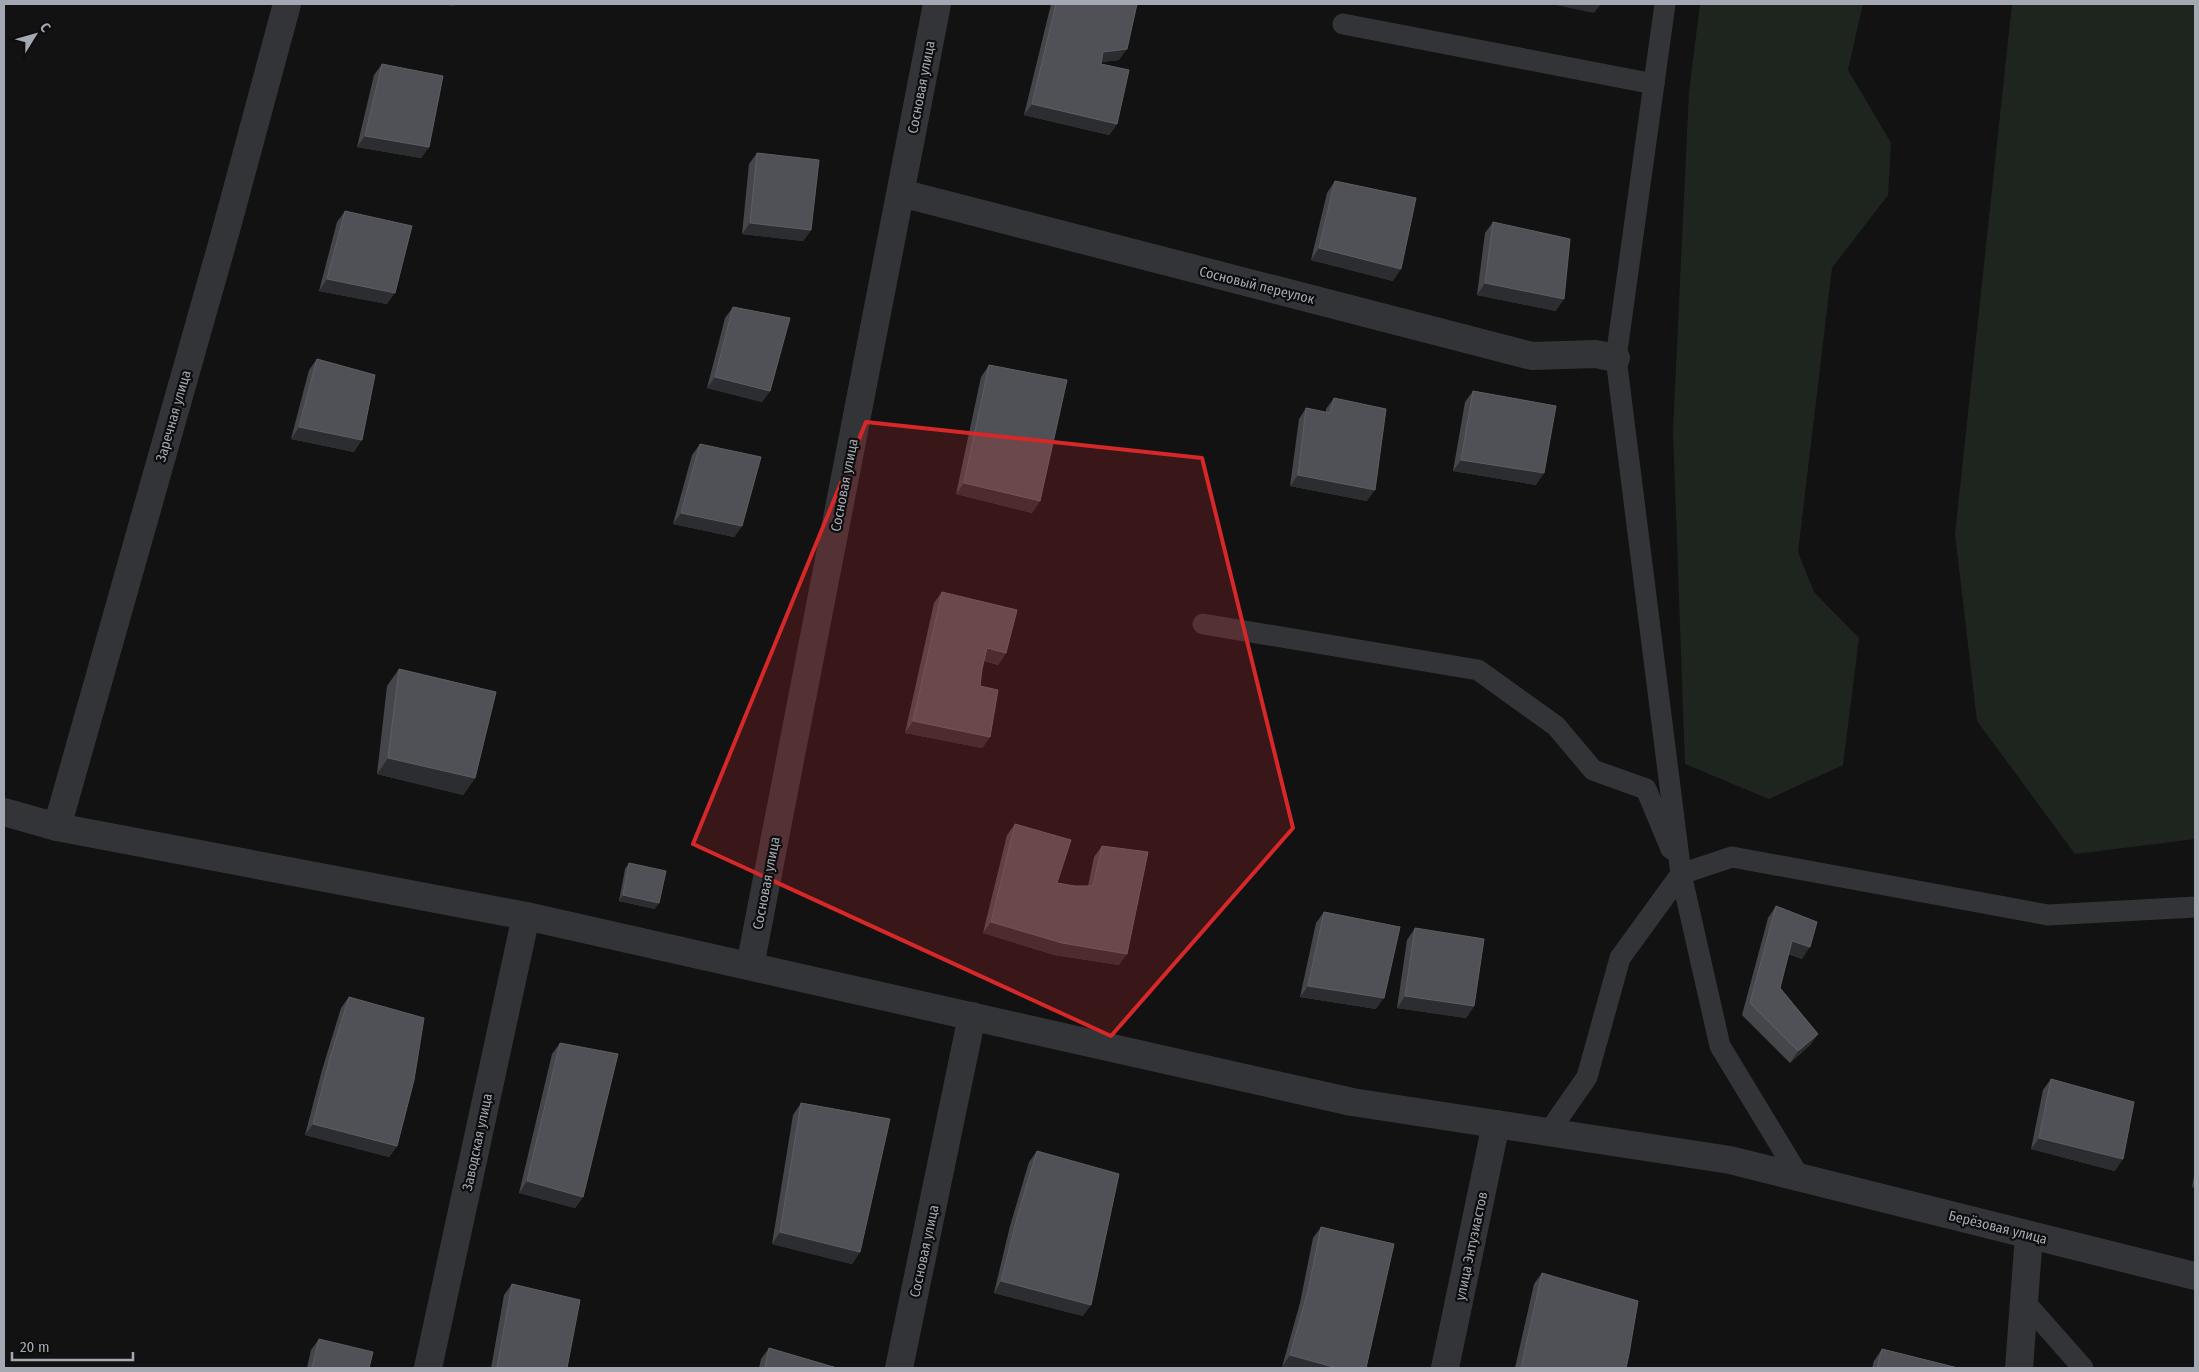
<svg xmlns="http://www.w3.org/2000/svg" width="2199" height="1372" font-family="'Fira Sans Condensed',sans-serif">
	<rect width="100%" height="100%" fill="#121213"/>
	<g fill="#1e251f">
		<path d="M1700 4H1863L1848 70 1891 143 1888 195 1832 268 1798 552 1814 592 1859 638 1843 765 1769 799 1685 764 1673 431 1689 92Z"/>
		<path d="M2012 4H2195V839L2075 854 1977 721 1955 534Z"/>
	</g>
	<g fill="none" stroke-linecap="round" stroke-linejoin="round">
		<g stroke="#333438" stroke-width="21">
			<path d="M1665 4 1616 358 1681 874 1720 1046 1800 1178"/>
			<path d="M1343 24 1654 84"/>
			<path d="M1203 624 1478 670 1556 726 1593 770 1646 789 1671 849"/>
			<path d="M1548 1133 1587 1077 1620 958 1681 874 1732 857 2048 915 2195 907"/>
			<path d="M2024 1301 2083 1368"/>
		</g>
		<g stroke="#333438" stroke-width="28">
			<path d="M901 193 1532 356 1595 354 1616 358"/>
			<path d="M4 812 57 827 526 916 1352 1102 1730 1160 2195 1276"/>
			<path d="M57 827 226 230 287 4"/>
			<path d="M750 966 937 4"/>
			<path d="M428 1368 526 916"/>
			<path d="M899 1368 972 1016"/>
			<path d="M1445 1368 1496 1124"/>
			<path d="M2019 1368 2029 1235"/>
		</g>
	</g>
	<g fill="#45464b">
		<path d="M1051 4H1137L1119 60 1101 62V64L1117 124 1109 135 1024 115Z"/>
		<path d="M382 64 429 147 421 158 357 147 374 75Z"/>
		<path d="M757 153 811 230 803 241 742 234 749 164Z"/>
		<path d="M1335 181 1393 281 1311 260 1327 193Z"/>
		<path d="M345 211 387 304 319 291 337 222Z"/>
		<path d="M1493 222 1556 311 1477 295 1485 233Z"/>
		<path d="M733 307 770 391 762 402 707 388 725 318Z"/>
		<path d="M317 359 354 452 291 439 309 370Z"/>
		<path d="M989 365 1040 501 1032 513 956 494 981 377Z"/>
		<path d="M1473 391 1536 485 1453 471 1465 402Z"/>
		<path d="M1334 398 1367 501 1290 486 1299 419 1306 408 1326 412V409Z"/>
		<path d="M700 444 742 526 734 537 673 524 692 455Z"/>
		<path d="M942 592 1006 653 998 665 984 661 982 669 980 686 990 737 982 748 905 733 934 603Z"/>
		<path d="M399 669 475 778 463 795 377 774 387 686Z"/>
		<path d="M1015 824 1057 883 1075 886H1088L1094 857 1102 846 1119 965 1054 955 983 933 1007 835Z"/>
		<path d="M629 863 655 909 619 901 625 869Z"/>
		<path d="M1776 906 1802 959 1788 954 1780 988 1818 1034 1810 1045 1790 1063 1742 1015 1768 918Z"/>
		<path d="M1324 912 1376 1009 1300 997 1316 923Z"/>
		<path d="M1415 928 1474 1006 1466 1018 1397 1008 1407 940Z"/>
		<path d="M349 997 397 1146 389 1157 305 1135 322 1070 341 1008Z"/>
		<path d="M560 1043 583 1197 575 1208 519 1193 552 1054Z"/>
		<path d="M2051 1079 2115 1171 2031 1149 2043 1090Z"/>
		<path d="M801 1103 860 1252 852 1264 772 1244 793 1115Z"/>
		<path d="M1037 1151 1083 1316 994 1293 1010 1226 1029 1162Z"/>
		<path d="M2195 1171V1188L2192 1187Z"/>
		<path d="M1321 1227 1366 1368H1288L1282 1367 1300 1303 1313 1238Z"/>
		<path d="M1542 1273 1626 1368H1515L1534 1284Z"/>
		<path d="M512 1284 567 1368H491L504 1295Z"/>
		<path d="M319 1339 369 1368H307L311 1350Z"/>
		<path d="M769 1348 837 1368H759L761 1359Z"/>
		<path d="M1882 1349 1958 1368H1872L1874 1361Z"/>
	</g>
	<g fill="#2c2d30">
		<path d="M441 4H455L454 6Z"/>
		<path d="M1551 4H1601L1594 13Z"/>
		<path d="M1127 49 1119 60 1095 63 1103 52Z"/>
		<path d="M1032 104 1117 124 1109 135 1024 115Z"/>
		<path d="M365 136 429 147 421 158 357 147Z"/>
		<path d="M750 223 811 230 803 241 742 234Z"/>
		<path d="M1319 248 1401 269 1393 281 1311 260Z"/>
		<path d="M327 279 395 293 387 304 319 291Z"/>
		<path d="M1485 283 1564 299 1556 311 1477 295Z"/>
		<path d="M715 377 770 391 762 402 707 388Z"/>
		<path d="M299 427 362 440 354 452 291 439Z"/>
		<path d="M1461 460 1544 473 1536 485 1453 471Z"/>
		<path d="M1298 475 1375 490 1367 501 1290 486Z"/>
		<path d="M964 483 1040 501 1032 513 956 494Z"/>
		<path d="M681 513 742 526 734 537 673 524Z"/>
		<path d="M987 648 1006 653 998 665 979 659Z"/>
		<path d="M913 721 990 737 982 748 905 733Z"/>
		<path d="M388 758 475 778 463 795 377 774Z"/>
		<path d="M623 895 659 903 655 909 619 901Z"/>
		<path d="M991 922 1127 954 1119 965 1054 955 983 933Z"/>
		<path d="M1792 941 1810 947 1802 959 1784 953Z"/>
		<path d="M1308 986 1384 998 1376 1009 1300 997Z"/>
		<path d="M1405 996 1474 1006 1466 1018 1397 1008Z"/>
		<path d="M1818 1034 1810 1045 1790 1063 1798 1051Z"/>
		<path d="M313 1124 397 1146 389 1157 305 1135Z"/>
		<path d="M2039 1138 2123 1159 2115 1171 2031 1149Z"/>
		<path d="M527 1181 583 1197 575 1208 519 1193Z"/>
		<path d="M2195 1182V1188L2192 1187Z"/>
		<path d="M780 1232 860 1252 852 1264 772 1244Z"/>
		<path d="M1001 1281 1091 1305 1083 1316 994 1293Z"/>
		<path d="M1290 1355 1337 1368H1288L1282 1367Z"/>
	</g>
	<g fill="#4f5156" stroke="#5d5e64">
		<path d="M1056 4H1137L1127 49 1103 52 1101 64 1129 70 1117 124 1032 104Z"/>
		<path d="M382 64 443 76 429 147 365 136Z"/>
		<path d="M757 153 819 160 811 230 750 223Z"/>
		<path d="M1335 181 1416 198 1401 269 1319 248Z"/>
		<path d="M345 211 412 226 395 293 327 279Z"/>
		<path d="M1493 222 1570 239 1564 299 1485 283Z"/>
		<path d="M733 307 790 318 770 391 715 377Z"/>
		<path d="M317 359 375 375 362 440 299 427Z"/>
		<path d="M989 365 1067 380 1040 501 964 483Z"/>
		<path d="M1473 391 1556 406 1544 473 1461 460Z"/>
		<path d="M1334 398 1386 409 1375 490 1298 475 1306 408 1330 413Z"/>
		<path d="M700 444 761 457 742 526 681 513Z"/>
		<path d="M942 592 1017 610 1006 653 987 648 982 669 980 686 998 690 990 737 913 721Z"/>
		<path d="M399 669 496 692 475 778 388 758Z"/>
		<path d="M1015 824 1071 840 1057 883 1075 886H1093L1102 846 1148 852 1127 954 1062 943 991 922Z"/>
		<path d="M629 863 666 871 659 903 623 895Z"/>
		<path d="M1776 906 1817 922 1810 947 1792 941 1780 988 1818 1034 1798 1051 1750 1003Z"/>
		<path d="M1324 912 1400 927 1384 998 1308 986Z"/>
		<path d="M1415 928 1484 939 1474 1006 1405 996Z"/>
		<path d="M349 997 424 1018 414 1080 397 1146 313 1124 330 1058Z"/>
		<path d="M560 1043 618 1054 583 1197 527 1181Z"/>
		<path d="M2051 1079 2134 1102 2123 1159 2039 1138Z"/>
		<path d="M801 1103 890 1119 860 1252 780 1232Z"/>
		<path d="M1037 1151 1119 1174 1091 1305 1001 1281 1018 1214Z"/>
		<path d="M1321 1227 1394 1244 1366 1368H1337L1290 1355 1308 1291Z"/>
		<path d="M1542 1273 1638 1301 1629 1354 1626 1368H1521Z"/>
		<path d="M512 1284 580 1300 567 1368H497Z"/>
		<path d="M319 1339 373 1352 369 1368H312Z"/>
		<path d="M769 1348 837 1368H765Z"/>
		<path d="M1882 1349 1958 1368H1877Z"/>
	</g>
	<path fill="#d62828" fill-opacity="0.2" stroke="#d62828" stroke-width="4" stroke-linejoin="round" d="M866 422 1202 458 1293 828 1111 1036 693 844Z"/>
	<g text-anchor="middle" stroke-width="4.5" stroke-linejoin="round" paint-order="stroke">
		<g font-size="14" fill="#a4a8b2" stroke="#0d0d0e">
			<text transform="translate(921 87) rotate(-79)" y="5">Сосновая улица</text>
			<text transform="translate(1257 285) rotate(14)" y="5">Сосновый переулок</text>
			<text transform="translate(173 416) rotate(-74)" y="5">Заречная улица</text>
			<text transform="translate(844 485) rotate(-79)" y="5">Сосновая улица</text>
			<text transform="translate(766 883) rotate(-79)" y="5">Сосновая улица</text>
			<text transform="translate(477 1142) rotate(-78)" y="5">Заводская улица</text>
			<text transform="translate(1998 1227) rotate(14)" y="5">Берёзовая улица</text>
			<text transform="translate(1471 1246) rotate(-78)" y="5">улица Энтузиастов</text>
			<text transform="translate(924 1251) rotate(-78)" y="5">Сосновая улица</text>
		</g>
	</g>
	<rect width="2199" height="1372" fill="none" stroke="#a4a8b2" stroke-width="10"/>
	<g transform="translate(35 35) rotate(53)" stroke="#0d0d0e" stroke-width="4" paint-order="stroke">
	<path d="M0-4L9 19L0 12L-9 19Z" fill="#a4a8b2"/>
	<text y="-8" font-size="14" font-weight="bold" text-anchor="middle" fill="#a4a8b2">С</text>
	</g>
	<path d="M12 1352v8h121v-8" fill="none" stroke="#a4a8b2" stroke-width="2.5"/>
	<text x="20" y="1352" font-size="15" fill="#a4a8b2" stroke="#0d0d0e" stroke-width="4" paint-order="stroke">20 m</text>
</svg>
